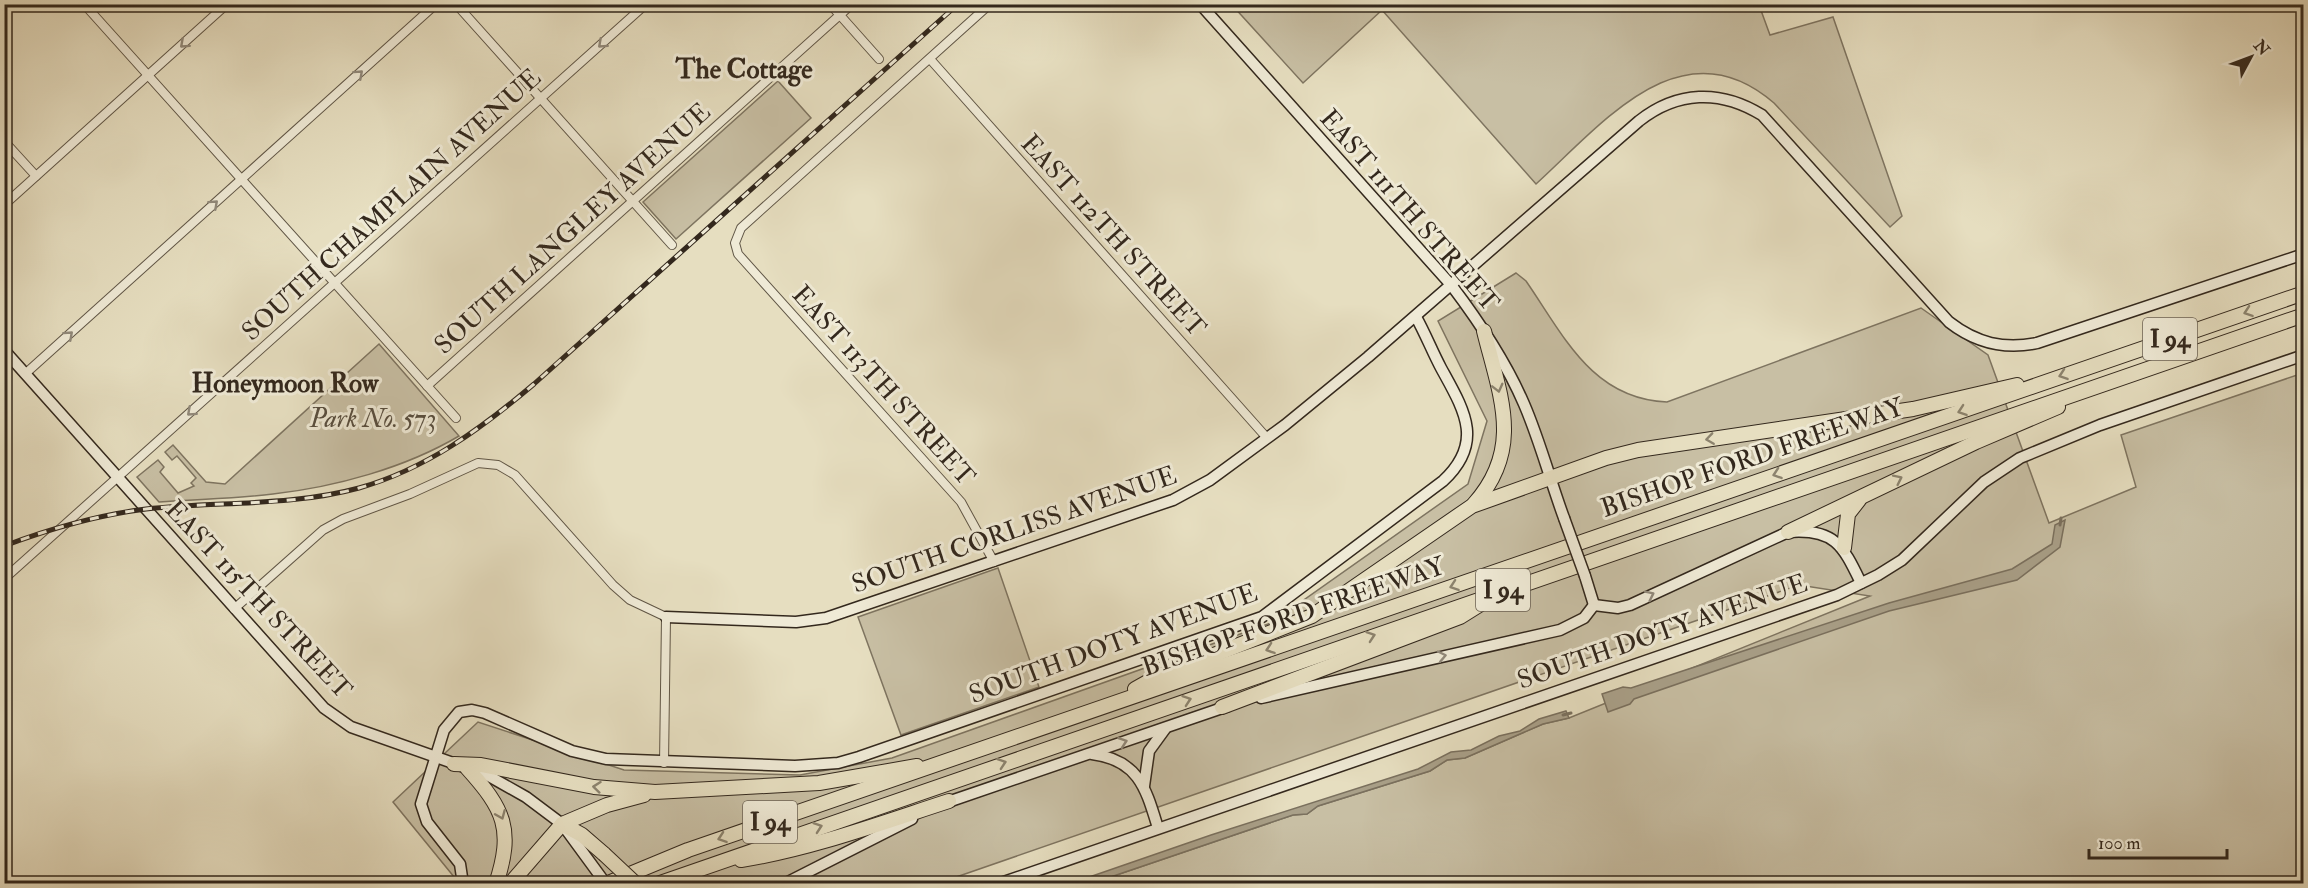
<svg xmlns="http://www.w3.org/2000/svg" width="2308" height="888" font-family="'IM FELL Double Pica',serif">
	<rect width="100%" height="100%" fill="#e6dec0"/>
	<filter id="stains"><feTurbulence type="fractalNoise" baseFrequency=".00333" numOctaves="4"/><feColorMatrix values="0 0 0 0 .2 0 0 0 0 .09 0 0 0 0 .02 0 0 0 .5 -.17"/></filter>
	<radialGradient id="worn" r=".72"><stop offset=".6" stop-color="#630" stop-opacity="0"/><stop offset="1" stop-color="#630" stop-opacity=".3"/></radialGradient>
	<g fill="#c8bfa4" stroke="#7e7460" stroke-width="1.5">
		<path d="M1232 5H1759L1770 35 1833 17 1902 216 1890 227 1774 103C1682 23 1603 123 1536 184L1382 10 1303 83Z"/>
		<path d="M778 81 811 118 676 239 643 202Z"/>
		<path d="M1516 273 1526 281C1564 336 1592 399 1667 402L1921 308 1988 355 2049 523 2136 487 2121 435 2303 373V883H1093L1293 815 1307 814 1318 806 1430 771 1447 760 1465 758 1543 724 1569 718 1870 596 1799 585 939 883H459L393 802 478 722 624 770 800 775 892 758 1271 623 1468 484 1487 421 1438 321Z"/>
		<path d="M379 344 459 436C405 468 335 487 273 494 235 499 197 499 159 502L137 477 158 460 164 467 160 472 178 493 194 486 191 483 196 478 177 456 172 460 165 452 173 445 206 482 225 484Z"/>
		<path d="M998 568 1039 687 901 735 858 617Z"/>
	</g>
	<g fill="#a9a089" stroke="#7a705e" stroke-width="1.5">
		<path d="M2065 520 2060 547 2017 580 1889 611 1634 699 1630 704 1608 712 1602 694 1623 687 1631 688 1889 603 2012 569 2052 544 2055 525Z"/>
		<path d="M1566 711 1569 718 1543 724 1465 758 1447 760 1430 771 1318 806 1307 814 1293 815 1093 883H1072L1211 835 1418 769 1451 752 1471 750 1499 736 1520 731 1539 719Z"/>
	</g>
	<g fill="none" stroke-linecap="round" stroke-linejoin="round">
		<g stroke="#7a705e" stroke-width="3">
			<path d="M2060 525 2061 518"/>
			<path d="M1563 715 1571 713"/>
		</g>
		<g stroke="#605646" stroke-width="10">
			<g id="street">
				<path d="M84 4 456 418"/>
				<path d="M456 4 672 245"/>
				<path d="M830 4 879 59"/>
				<path d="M990 4 741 228 735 243 738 254 961 502 994 562"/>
				<path d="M930 59 1267 438"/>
				<path d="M4 141 36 176"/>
				<path d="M4 205 227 4"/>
				<path d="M25 374 436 4"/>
				<path d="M427 386 852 4"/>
				<path d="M4 579 646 4"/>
				<path d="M234 609 323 530 343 519 410 494 478 463 498 465 515 475 613 585 630 600 666 617 664 763"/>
			</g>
		</g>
		<g stroke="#33281d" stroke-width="13">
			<g id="secondary">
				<path d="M1200 4 1452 286C1480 323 1506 362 1524 404 1540 441 1550 480 1564 518"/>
				<path d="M4 350 324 708 351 727 487 775 526 797 562 824 606 884"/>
				<path d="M1585 576 1594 605"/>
				<path d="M1594 605 1618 608 1630 605 1788 532C1835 528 1843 546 1861 583"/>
				<path d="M666 617 796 622 826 618 1173 500 1210 480 1285 425 1368 357 1639 121C1677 91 1720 89 1762 115L1949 322C1976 343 2004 350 2037 343L2304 254"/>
				<path d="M1261 698 1560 630 1584 618 1594 605"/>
				<path d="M1092 754C1139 760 1146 789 1158 828"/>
				<path d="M1144 786 1149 751 1165 729"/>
				<path d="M942 804 1228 706"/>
				<path d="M463 884 460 864 427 822 421 804 444 730 459 712 472 710 485 713 572 751 606 759 795 766 838 763 859 757 1262 617 1443 481C1485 442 1464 410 1441 368 1432 351 1425 333 1416 317"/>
				<path d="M784 884 912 819"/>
				<path d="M998 884 1837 595 1878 575 1902 560 1984 482 2020 458 2100 425 2304 355"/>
			</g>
		</g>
		<g stroke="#33281d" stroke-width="16">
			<g id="highway">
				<path d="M1474 504C1524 448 1500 396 1484 331"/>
				<path d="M1788 532 1976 442 2058 407"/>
				<path d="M1844 548 1848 514 1859 500"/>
				<path d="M1135 689 1151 680 1312 616 1472 506 1606 458 1638 450 1913 409 2017 385"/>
				<path d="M1222 707 1460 617 1484 602"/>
				<path d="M454 764 481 765 594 787 655 792 819 783 917 766"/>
				<path d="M467 768C504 809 514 829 496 884"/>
				<path d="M562 824 582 835 604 854"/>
				<path d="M741 860C811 849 881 823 949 801"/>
				<path d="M510 884 562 824 607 805 644 795"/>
				<path d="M606 884 688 850 2304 293"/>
				<path d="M657 884 2304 315"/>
			</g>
		</g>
		<use href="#street" stroke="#efead6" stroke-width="8"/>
		<use href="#secondary" stroke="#efead6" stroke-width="10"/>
		<use href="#highway" stroke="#e6dec0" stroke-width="14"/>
		<g stroke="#33281d" stroke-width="5">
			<path id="rail" d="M4 546C49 529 98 515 146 509 217 501 289 507 359 488 426 469 481 429 534 384L958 4"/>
		</g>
		<use href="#rail" stroke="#efead6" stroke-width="3" stroke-dasharray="9" stroke-linecap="butt"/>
		<g stroke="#33281d" stroke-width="13" stroke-linecap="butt">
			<path id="secondary-bridge" d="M1564 518 1585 576"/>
		</g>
		<g stroke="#33281d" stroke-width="16" stroke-linecap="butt">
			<path id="highway-bridge" d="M604 854 636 884"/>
		</g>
		<use href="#secondary-bridge" stroke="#efead6" stroke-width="10"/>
		<use href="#highway-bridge" stroke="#e6dec0" stroke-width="14"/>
	</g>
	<defs><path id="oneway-chevron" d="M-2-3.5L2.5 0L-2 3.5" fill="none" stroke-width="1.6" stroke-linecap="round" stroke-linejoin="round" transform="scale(1.5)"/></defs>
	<g stroke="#91897a">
		<use href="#oneway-chevron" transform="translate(184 44) rotate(138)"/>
		<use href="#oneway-chevron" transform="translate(602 44) rotate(138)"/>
		<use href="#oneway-chevron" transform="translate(359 74) rotate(-42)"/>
		<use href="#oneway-chevron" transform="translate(214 204) rotate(-42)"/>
		<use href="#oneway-chevron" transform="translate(69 335) rotate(-42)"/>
		<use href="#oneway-chevron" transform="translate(191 412) rotate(138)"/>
		<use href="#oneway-chevron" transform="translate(1650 595) rotate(-26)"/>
		<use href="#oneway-chevron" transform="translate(1442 656) rotate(-12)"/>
		<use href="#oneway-chevron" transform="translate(1123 742) rotate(-19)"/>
	</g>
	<g stroke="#8c836e">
		<use href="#oneway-chevron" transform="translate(2248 312) rotate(161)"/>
		<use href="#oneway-chevron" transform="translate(2063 375) rotate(161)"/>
		<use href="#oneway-chevron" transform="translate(1498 388) rotate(76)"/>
		<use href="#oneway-chevron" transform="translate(1962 411) rotate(161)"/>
		<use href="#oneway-chevron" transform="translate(1710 439) rotate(172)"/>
		<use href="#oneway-chevron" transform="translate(1777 474) rotate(161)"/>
		<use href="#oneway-chevron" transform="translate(1898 479) rotate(-26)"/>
		<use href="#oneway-chevron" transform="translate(1454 586) rotate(161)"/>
		<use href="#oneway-chevron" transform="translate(1371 636) rotate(-19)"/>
		<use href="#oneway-chevron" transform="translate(1270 649) rotate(161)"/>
		<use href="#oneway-chevron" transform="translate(1187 700) rotate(-19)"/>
		<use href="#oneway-chevron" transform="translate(1002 763) rotate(-19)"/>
		<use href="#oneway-chevron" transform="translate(597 787) rotate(-174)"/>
		<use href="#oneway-chevron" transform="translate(501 815) rotate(67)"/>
		<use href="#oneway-chevron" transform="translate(818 827) rotate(-19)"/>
		<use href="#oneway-chevron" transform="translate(722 838) rotate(161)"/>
	</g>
	<g text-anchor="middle" stroke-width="6" stroke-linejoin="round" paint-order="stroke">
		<g fill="#efead6" stroke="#6b6254" stroke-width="1.5">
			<rect x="2143" y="318" width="54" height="42" rx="4.5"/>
			<rect x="1476" y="569" width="54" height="42" rx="4.5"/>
			<rect x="743" y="801" width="54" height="42" rx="4.5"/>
		</g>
		<g font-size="24" font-weight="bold" fill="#33281d">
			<text x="2170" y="347">I 94</text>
			<text x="1503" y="598">I 94</text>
			<text x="770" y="830">I 94</text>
		</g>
		<g font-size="26" fill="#33281d" stroke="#efead6">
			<text transform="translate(391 204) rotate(-42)" y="9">SOUTH CHAMPLAIN AVENUE</text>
			<text transform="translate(1410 210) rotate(49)" y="9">EAST 111TH STREET</text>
			<text transform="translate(572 228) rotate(-42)" y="9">SOUTH LANGLEY AVENUE</text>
			<text transform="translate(1114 235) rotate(48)" y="9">EAST 112TH STREET</text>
			<text transform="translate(884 385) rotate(48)" y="9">EAST 113TH STREET</text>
			<text transform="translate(1752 457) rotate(-19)" y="9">BISHOP FORD FREEWAY</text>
			<text transform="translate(1014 529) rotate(-19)" y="9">SOUTH CORLISS AVENUE</text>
			<text transform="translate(259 599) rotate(47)" y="9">EAST 115TH STREET</text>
			<text transform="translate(1293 616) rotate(-19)" y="9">BISHOP FORD FREEWAY</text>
			<text transform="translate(1662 631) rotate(-19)" y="9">SOUTH DOTY AVENUE</text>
			<text transform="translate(1113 643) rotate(-20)" y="9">SOUTH DOTY AVENUE</text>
		</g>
		<g font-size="26" font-style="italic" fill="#584e3f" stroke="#efead6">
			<text x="373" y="427">Park No. 573</text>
		</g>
		<g font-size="27" font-weight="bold" fill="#33281d" stroke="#efead6">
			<text x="744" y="78">The Cottage</text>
			<text x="285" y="392">Honeymoon Row</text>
		</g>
	</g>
	<rect width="2308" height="888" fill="none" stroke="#e6dec0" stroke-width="24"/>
	<rect x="6" y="6" width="2296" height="876" fill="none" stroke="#33281d" stroke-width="3"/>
	<rect x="12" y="12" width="2284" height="864" fill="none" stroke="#33281d" stroke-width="1.5"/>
	<g transform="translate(2251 57) rotate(49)" stroke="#efead6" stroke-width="4.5" paint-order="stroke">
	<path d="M0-4.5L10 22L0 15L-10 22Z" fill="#33281d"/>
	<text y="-9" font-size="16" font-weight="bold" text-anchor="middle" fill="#33281d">N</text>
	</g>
	<path d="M2089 849v9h138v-9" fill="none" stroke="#33281d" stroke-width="3"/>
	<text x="2098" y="849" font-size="18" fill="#33281d" stroke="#efead6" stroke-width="4.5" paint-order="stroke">100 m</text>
	<rect width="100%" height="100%" filter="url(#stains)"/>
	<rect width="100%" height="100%" fill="url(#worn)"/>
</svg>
